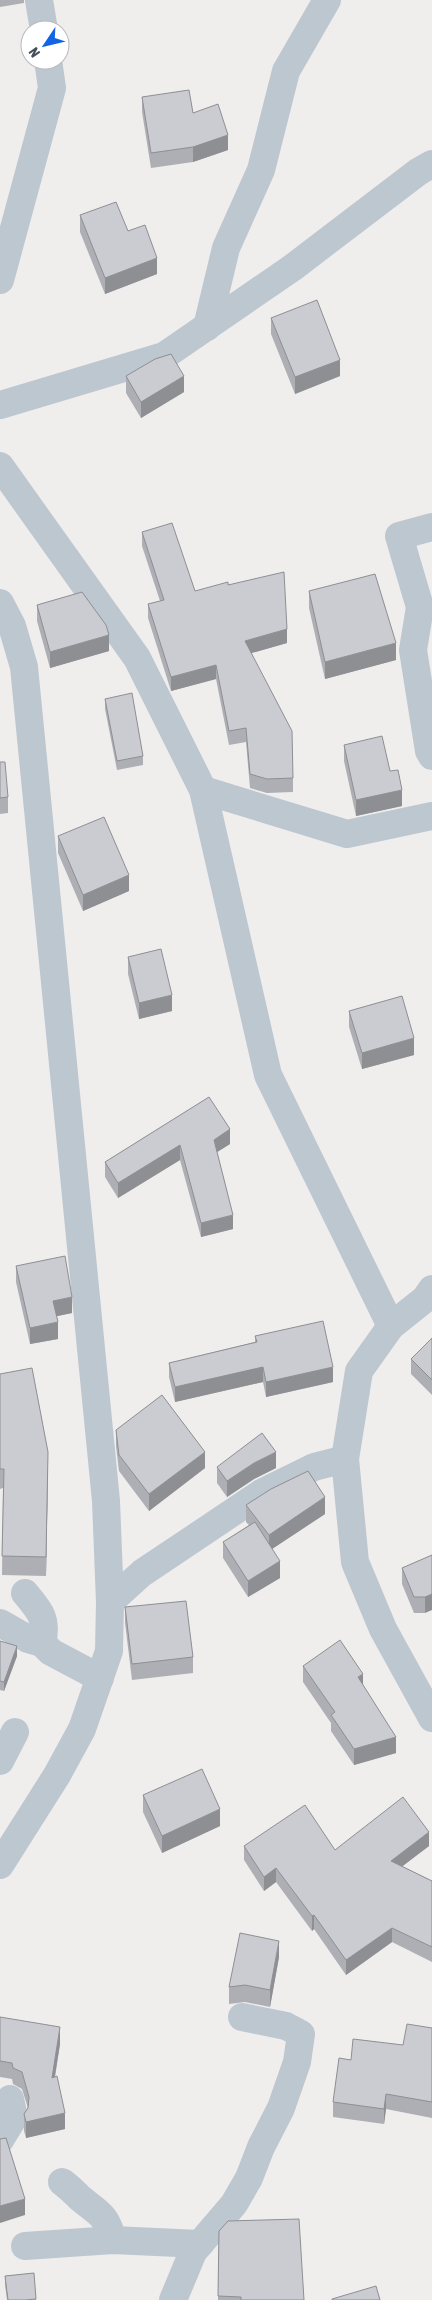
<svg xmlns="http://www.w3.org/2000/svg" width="432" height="2300" font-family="'Asap Condensed',sans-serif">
	<rect width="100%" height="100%" fill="#f0eded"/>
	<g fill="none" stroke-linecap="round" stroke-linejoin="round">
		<g stroke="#bdc7d0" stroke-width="28">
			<path d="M39 0 44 30"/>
			<path d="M0 280 52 88 48 60"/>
			<path d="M207 327 226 248 261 170 286 71 327 0"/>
			<path d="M0 405 164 356 292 268 418 172 432 164"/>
			<path d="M0 466 137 658 203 790 268 1075 391 1326"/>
			<path d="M432 527 399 536 420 607 413 650 429 751 432 756"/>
			<path d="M0 603 12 626 24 667 106 1501 110 1602 109 1651 82 1729 57 1775 0 1865"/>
			<path d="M203 790 347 834 432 816"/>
			<path d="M432 1289 425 1299 391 1326 359 1371 345 1459 355 1562 383 1629 432 1718"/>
			<path d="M25 1593C40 1611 48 1619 42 1643L51 1652 100 1678"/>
			<path d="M110 1602 142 1573 263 1492 314 1467 345 1459"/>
			<path d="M0 1623 28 1639 42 1643"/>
			<path d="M0 1761 15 1732"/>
			<path d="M0 2140 14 2117 10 2099"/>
			<path d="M62 2182C69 2187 74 2192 80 2198 100 2215 105 2213 113 2240"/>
			<path d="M25 2246 113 2240 200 2244"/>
			<path d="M173 2300 193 2252 234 2204 249 2178 261 2147 281 2108 297 2062 301 2034 286 2026 242 2017"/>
		</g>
	</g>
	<g fill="#aeafb5">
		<path d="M0 0H24V3L0 7Z"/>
		<path d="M142 97 193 113 228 150 193 162 151 168 142 112Z"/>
		<path d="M80 215 128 231 157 274 105 294 80 232Z"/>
		<path d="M271 318 340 376 295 394 271 334Z"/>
		<path d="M126 376 184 392 141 418 126 393Z"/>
		<path d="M142 532 195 591 228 585 287 643 251 653 293 778V792L267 793 250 788 246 742 229 745 216 679 171 691 148 618V604L160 601 142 546Z"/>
		<path d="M309 591 396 660 325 679 309 608Z"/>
		<path d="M37 605 109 651 50 668 37 621Z"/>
		<path d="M105 699 143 756V765L117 770 105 709Z"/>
		<path d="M344 745 402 806 356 816 344 761Z"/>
		<path d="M0 762 8 797V813L0 814Z"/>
		<path d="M58 836 129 891 83 911 58 853Z"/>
		<path d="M128 957 172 1011 139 1019 128 974Z"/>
		<path d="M349 1011 414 1055 362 1069 349 1027Z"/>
		<path d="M209 1097 230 1144 217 1152 233 1229 201 1237 180 1160 118 1198 105 1177V1162Z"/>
		<path d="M16 1266 72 1313 57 1316 58 1339 30 1344 16 1282Z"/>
		<path d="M255 1336 333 1382 266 1397 263 1382 175 1402 169 1377V1363L255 1342Z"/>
		<path d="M432 1338V1395L411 1374V1359Z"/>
		<path d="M0 1374 48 1471 46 1576 2 1575 3 1488 0 1489Z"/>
		<path d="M116 1430 205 1468 149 1511 119 1471 116 1446Z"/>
		<path d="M217 1467 276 1468 254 1479 227 1497 217 1483Z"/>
		<path d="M246 1505 325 1514 272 1549 280 1578 248 1597 223 1558V1542L249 1525 246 1522Z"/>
		<path d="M432 1555 425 1613H414L402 1584V1568Z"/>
		<path d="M125 1607 193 1657V1673L132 1680 125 1623Z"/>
		<path d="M0 1641 17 1656 4 1691 0 1690Z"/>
		<path d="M303 1666 363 1685 396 1753 354 1765 331 1731V1723L303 1682Z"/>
		<path d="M143 1795 220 1826 162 1853 143 1812Z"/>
		<path d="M244 1846 335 1850 429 1846 402 1866 432 1881V1962L392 1942 346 1975 314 1929 312 1931 276 1882 264 1891 244 1860Z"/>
		<path d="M279 1957 270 2007 245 2002 229 2004V1987Z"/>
		<path d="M0 2017 60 2044 55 2077 65 2129 26 2138 24 2131V2114L28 2108 22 2089 13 2084 12 2079 0 2077Z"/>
		<path d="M432 2028V2118L386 2109 384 2124 333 2117V2102L351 2060 403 2045Z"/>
		<path d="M219 2231 304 2300H218Z"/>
		<path d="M34 2273 36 2300H7L5 2285V2276Z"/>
	</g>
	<g fill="#8d8f93">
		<path d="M228 135V150L193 162V147Z"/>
		<path d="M157 258V274L105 294V278Z"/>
		<path d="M340 360V376L295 394V377Z"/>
		<path d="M184 376V392L141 418V402Z"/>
		<path d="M287 629V643L245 655V641Z"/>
		<path d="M109 635V651L50 668V652Z"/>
		<path d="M396 643V660L325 679V662Z"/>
		<path d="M216 665V679L171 691V677Z"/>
		<path d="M402 790V806L356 816V800Z"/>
		<path d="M129 875V891L83 911V895Z"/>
		<path d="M172 995V1011L139 1019V1003Z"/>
		<path d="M414 1038V1055L362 1069V1053Z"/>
		<path d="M230 1129V1144L214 1154V1140Z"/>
		<path d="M180 1145V1160L118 1198V1183Z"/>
		<path d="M233 1215V1229L201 1237V1223Z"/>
		<path d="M72 1297V1313L53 1317V1301Z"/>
		<path d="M58 1322V1339L30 1344V1328Z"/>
		<path d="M263 1367V1382L175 1402V1387Z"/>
		<path d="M333 1367V1382L266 1397V1382Z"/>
		<path d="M48 1452V1471L46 1576V1557Z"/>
		<path d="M205 1452V1468L149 1511V1494Z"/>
		<path d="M276 1452V1468L254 1479 227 1497V1481L254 1463Z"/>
		<path d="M325 1497V1514L269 1551V1535Z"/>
		<path d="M280 1561V1578L248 1597V1581Z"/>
		<path d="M432 1594V1610L425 1613V1597Z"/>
		<path d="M17 1646V1656L4 1691V1682Z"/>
		<path d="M363 1674V1690L358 1677Z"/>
		<path d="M396 1737V1753L354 1765V1749Z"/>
		<path d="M220 1809V1826L162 1853V1836Z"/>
		<path d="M429 1832V1846L391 1875V1861Z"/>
		<path d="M276 1868V1882L264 1891V1877Z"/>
		<path d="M314 1915V1929L312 1931V1916Z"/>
		<path d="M392 1928V1942L346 1975V1960Z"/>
		<path d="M279 1941V1957L270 2007V1990Z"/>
		<path d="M60 2027V2044L52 2094V2078Z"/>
		<path d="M386 2094V2109L384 2124V2109Z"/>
		<path d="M65 2113V2129L26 2138V2122Z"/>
		<path d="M25 2199V2215L0 2223V2206Z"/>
	</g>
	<g fill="#caccd2" stroke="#8d8f93">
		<path d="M189 90 193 113 218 104 228 135 193 147 151 153 142 97Z"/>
		<path d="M116 202 128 231 145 225 157 258 105 278 80 215Z"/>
		<path d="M317 300 340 360 295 377 271 318Z"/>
		<path d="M171 354 184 376 141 402 126 376 155 359Z"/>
		<path d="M172 523 195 591 228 582V585L284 572 287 629 245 641 292 731 293 778 267 779 250 774 246 728 229 731 216 665 171 677 148 604 164 600 142 532Z"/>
		<path d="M375 574 396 643 325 662 309 591Z"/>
		<path d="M82 592 106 625 109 635 50 652 37 605Z"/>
		<path d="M132 693 143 756 117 761 105 699Z"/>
		<path d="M382 736 390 771 398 770 402 790 356 800 344 745Z"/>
		<path d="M0 762H5L8 797 0 798Z"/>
		<path d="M104 817 129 875 83 895 58 836Z"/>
		<path d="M161 949 172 995 139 1003 128 957Z"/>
		<path d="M402 996 414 1038 362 1053 349 1011Z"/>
		<path d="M209 1097 230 1129 214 1140 233 1215 201 1223 180 1145 118 1183 105 1162Z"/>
		<path d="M65 1256 72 1297 53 1301 58 1322 30 1328 16 1266Z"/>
		<path d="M323 1321 333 1367 266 1382 263 1367 175 1387 169 1363 257 1342 255 1336Z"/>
		<path d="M432 1338V1380L411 1359Z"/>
		<path d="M32 1368 48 1452 46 1557 2 1556 4 1469H0V1374Z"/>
		<path d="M162 1395 205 1452 149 1494 119 1455 116 1430Z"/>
		<path d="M262 1433 276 1452 254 1463 227 1481 217 1467Z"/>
		<path d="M308 1471 325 1497 269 1535 246 1505 271 1489Z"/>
		<path d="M255 1522 280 1561 248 1581 223 1542Z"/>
		<path d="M432 1555V1594L425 1597H414L402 1568Z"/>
		<path d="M186 1601 193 1657 132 1664 125 1607Z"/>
		<path d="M340 1640 363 1674 358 1677 396 1737 354 1749 331 1715 335 1712 303 1666Z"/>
		<path d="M0 1641 17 1646 4 1682 0 1681Z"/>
		<path d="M202 1769 220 1809 162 1836 143 1795Z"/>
		<path d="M403 1797 429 1832 391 1861 432 1881V1947L392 1928 346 1960 314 1915 312 1916 276 1868 264 1877 244 1846 305 1805 335 1850Z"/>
		<path d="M240 1933 279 1941 270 1990 245 1985 229 1987Z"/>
		<path d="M0 2017 60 2027 52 2078 57 2076 65 2113 26 2122 24 2114 28 2108 29 2097 22 2072 13 2068 12 2063 0 2061Z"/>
		<path d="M407 2024 432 2028V2102L386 2094 384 2109 333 2102 339 2058 351 2060 353 2039 403 2045Z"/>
		<path d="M6 2138 25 2199 0 2206V2139Z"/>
		<path d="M299 2219 304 2300H241V2297L218 2296 219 2231 228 2221Z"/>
		<path d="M34 2273 36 2299 25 2300H8L5 2276Z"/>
		<path d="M376 2286 380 2300H332V2299Z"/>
	</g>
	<g transform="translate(45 45) rotate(235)"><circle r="24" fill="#ffffff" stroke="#b5b9bd"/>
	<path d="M0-4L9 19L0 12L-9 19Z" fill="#1264e5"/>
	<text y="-8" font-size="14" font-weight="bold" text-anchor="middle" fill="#454f5b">N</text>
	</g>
</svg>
